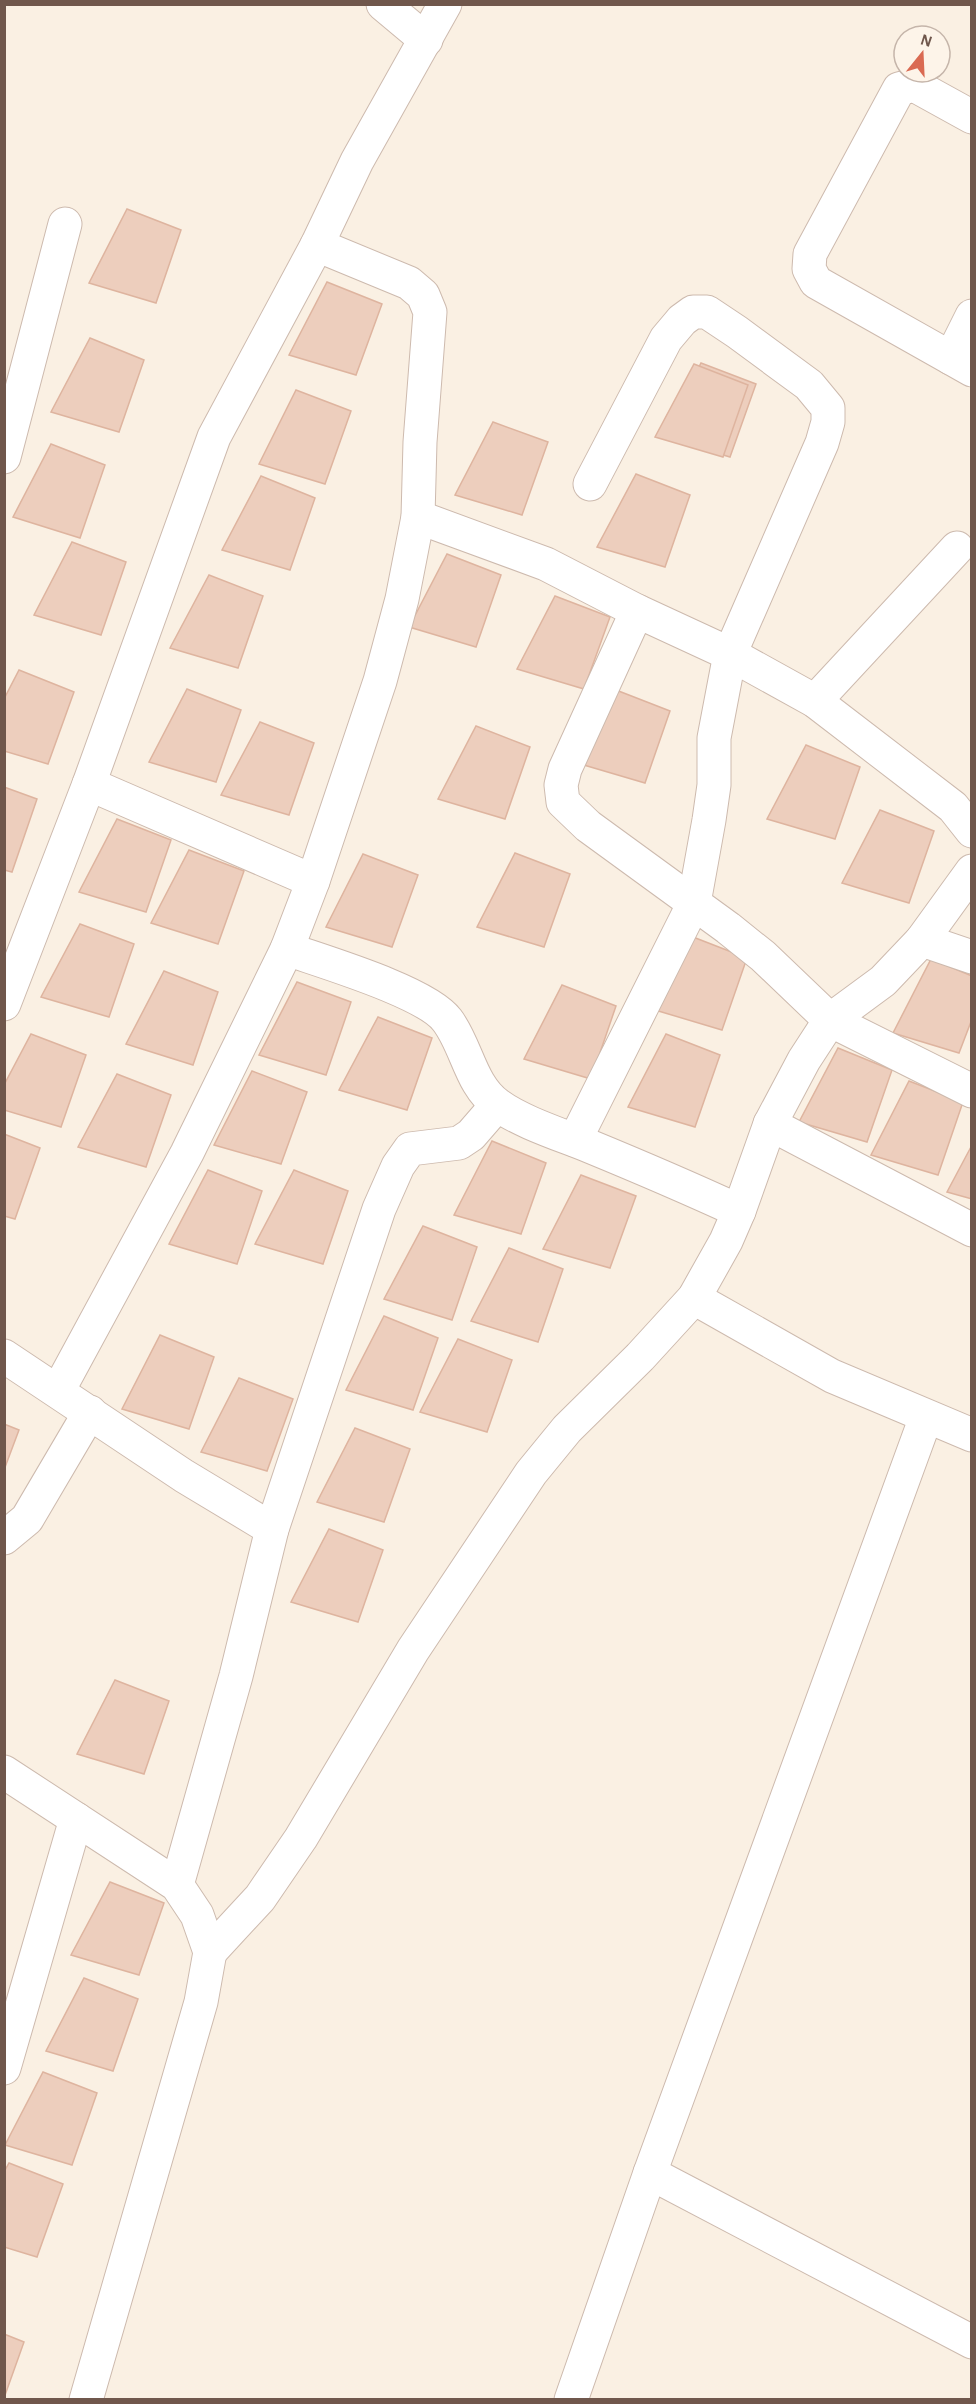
<svg xmlns="http://www.w3.org/2000/svg" width="976" height="2404" font-family="'Alegreya Sans',sans-serif">
	<rect width="100%" height="100%" fill="#faf0e3"/>
	<g fill="#edcebd" stroke="#deb49f" stroke-width="1.5">
		<path d="M127 209 181 230 156 303 89 283Z"/>
		<path d="M327 282 382 304 356 375 289 355Z"/>
		<path d="M90 338 144 360 119 432 51 412Z"/>
		<path d="M701 363 756 384 730 457 663 437Z"/>
		<path d="M694 364 748 385 723 457 655 437Z"/>
		<path d="M296 390 351 411 325 484 259 464Z"/>
		<path d="M493 422 548 442 522 515 455 495Z"/>
		<path d="M51 444 105 465 80 538 13 517Z"/>
		<path d="M636 474 690 495 665 567 597 547Z"/>
		<path d="M261 476 315 498 290 570 222 550Z"/>
		<path d="M72 542 126 562 101 635 34 615Z"/>
		<path d="M447 554 501 575 476 647 409 627Z"/>
		<path d="M209 575 263 596 238 668 170 648Z"/>
		<path d="M555 596 610 617 584 689 517 669Z"/>
		<path d="M19 670 74 692 48 764 4 751V699Z"/>
		<path d="M187 689 241 710 216 782 149 762Z"/>
		<path d="M616 690 670 711 645 783 577 763Z"/>
		<path d="M260 722 314 743 289 815 221 795Z"/>
		<path d="M476 726 530 747 505 819 438 799Z"/>
		<path d="M806 745 860 767 835 839 767 819Z"/>
		<path d="M4 787 37 799 12 872 4 870Z"/>
		<path d="M880 810 934 831 909 903 842 883Z"/>
		<path d="M117 819 171 840 146 912 79 892Z"/>
		<path d="M189 850 244 871 218 944 151 923Z"/>
		<path d="M515 853 570 874 544 947 477 927Z"/>
		<path d="M363 854 418 875 392 947 326 927Z"/>
		<path d="M80 924 134 944 109 1017 41 997Z"/>
		<path d="M693 937 747 958 722 1030 655 1010Z"/>
		<path d="M931 959 972 976V1019L959 1053 893 1033Z"/>
		<path d="M164 971 218 992 193 1065 126 1044Z"/>
		<path d="M297 982 351 1002 326 1075 259 1055Z"/>
		<path d="M562 985 616 1006 591 1079 524 1059Z"/>
		<path d="M378 1017 432 1038 407 1110 339 1090Z"/>
		<path d="M31 1034 86 1055 61 1127 4 1110V1085Z"/>
		<path d="M666 1034 720 1055 695 1127 628 1107Z"/>
		<path d="M838 1048 892 1070 867 1142 799 1122Z"/>
		<path d="M252 1071 307 1092 281 1164 214 1145Z"/>
		<path d="M117 1074 171 1095 146 1167 78 1147Z"/>
		<path d="M909 1081 963 1102 938 1175 871 1155Z"/>
		<path d="M4 1134 40 1148 15 1219 4 1216Z"/>
		<path d="M492 1141 546 1163 521 1234 454 1215Z"/>
		<path d="M972 1145V1199L947 1192Z"/>
		<path d="M208 1170 262 1191 237 1264 169 1244Z"/>
		<path d="M294 1170 348 1191 323 1264 255 1244Z"/>
		<path d="M581 1175 636 1196 610 1268 543 1249Z"/>
		<path d="M423 1226 477 1247 452 1320 384 1299Z"/>
		<path d="M509 1248 563 1269 538 1342 471 1321Z"/>
		<path d="M384 1316 438 1338 413 1410 346 1390Z"/>
		<path d="M160 1335 214 1357 189 1429 122 1409Z"/>
		<path d="M458 1339 512 1360 487 1432 420 1412Z"/>
		<path d="M239 1378 293 1399 267 1471 201 1452Z"/>
		<path d="M4 1424 19 1430 4 1470Z"/>
		<path d="M355 1428 410 1449 384 1522 317 1502Z"/>
		<path d="M329 1529 383 1550 358 1622 291 1602Z"/>
		<path d="M115 1680 169 1701 144 1774 77 1754Z"/>
		<path d="M110 1882 164 1903 139 1975 71 1955Z"/>
		<path d="M84 1978 138 1999 113 2071 46 2051Z"/>
		<path d="M43 2072 97 2093 72 2165 5 2145Z"/>
		<path d="M9 2163 63 2184 37 2257 4 2247V2172Z"/>
		<path d="M4 2334 24 2342 4 2398Z"/>
	</g>
	<g fill="none" stroke-linecap="round" stroke-linejoin="round">
		<g stroke="#cdbaae" stroke-width="35">
			<g id="minor">
				<path d="M383 4 426 40"/>
				<path d="M972 117 914 85 899 89 810 254 809 269 816 282 972 370"/>
				<path d="M951 358 972 316"/>
				<path d="M4 457 65 224"/>
				<path d="M418 517 546 564 637 611 730 654 815 701 953 807 972 831"/>
				<path d="M637 611 565 769 561 785 563 802 588 826 728 928 763 956 830 1020 972 1091"/>
				<path d="M815 701 957 548"/>
				<path d="M89 784 313 881"/>
				<path d="M922 940 972 957"/>
				<path d="M287 949C324 962 426 992 447 1020 467 1046 470 1085 498 1105 521 1122 562 1135 589 1146 640 1167 689 1188 739 1211"/>
				<path d="M4 1004 89 784 214 437 317 245 357 161 445 4"/>
				<path d="M770 1124 972 1230"/>
				<path d="M575 1140 694 903 709 820 714 785V738L730 654 822 443 828 422V408L809 385 737 332 707 312H693L682 320 666 339 590 484"/>
				<path d="M694 1298 832 1376 972 1435"/>
				<path d="M4 1356 184 1476 272 1529"/>
				<path d="M58 1391 187 1153 287 949 313 881 380 681 402 599 418 517 420 442 430 312 423 295 409 283 317 245"/>
				<path d="M4 1538 27 1519 90 1412"/>
				<path d="M4 1772 177 1885 197 1915 210 1952 201 2002 86 2400"/>
				<path d="M177 1885 236 1676 272 1529 379 1209 398 1166 410 1149 459 1143 471 1135 497 1105"/>
				<path d="M210 1952 260 1898 301 1838 413 1650 531 1473 567 1429 640 1357 694 1298 726 1241 739 1211 770 1124 804 1060 830 1020 883 981 922 940 972 871"/>
				<path d="M4 2068 76 1819"/>
				<path d="M650 2173 972 2342"/>
				<path d="M571 2400 650 2173 926 1417"/>
			</g>
		</g>
		<use href="#minor" stroke="#fff" stroke-width="33"/>
	</g>
	<rect width="976" height="2404" fill="none" stroke="#70574c" stroke-width="12"/>
	<g transform="translate(922 54) rotate(18)"><circle r="28" fill="#fdf4e9" stroke="#c5b5aa" stroke-width="1.5"/>
	<path d="M0-4.5L10 22L0 15L-10 22Z" fill="#da6a52"/>
	<text y="-9" font-size="16" font-weight="bold" text-anchor="middle" fill="#70574c">N</text>
	</g>
</svg>
